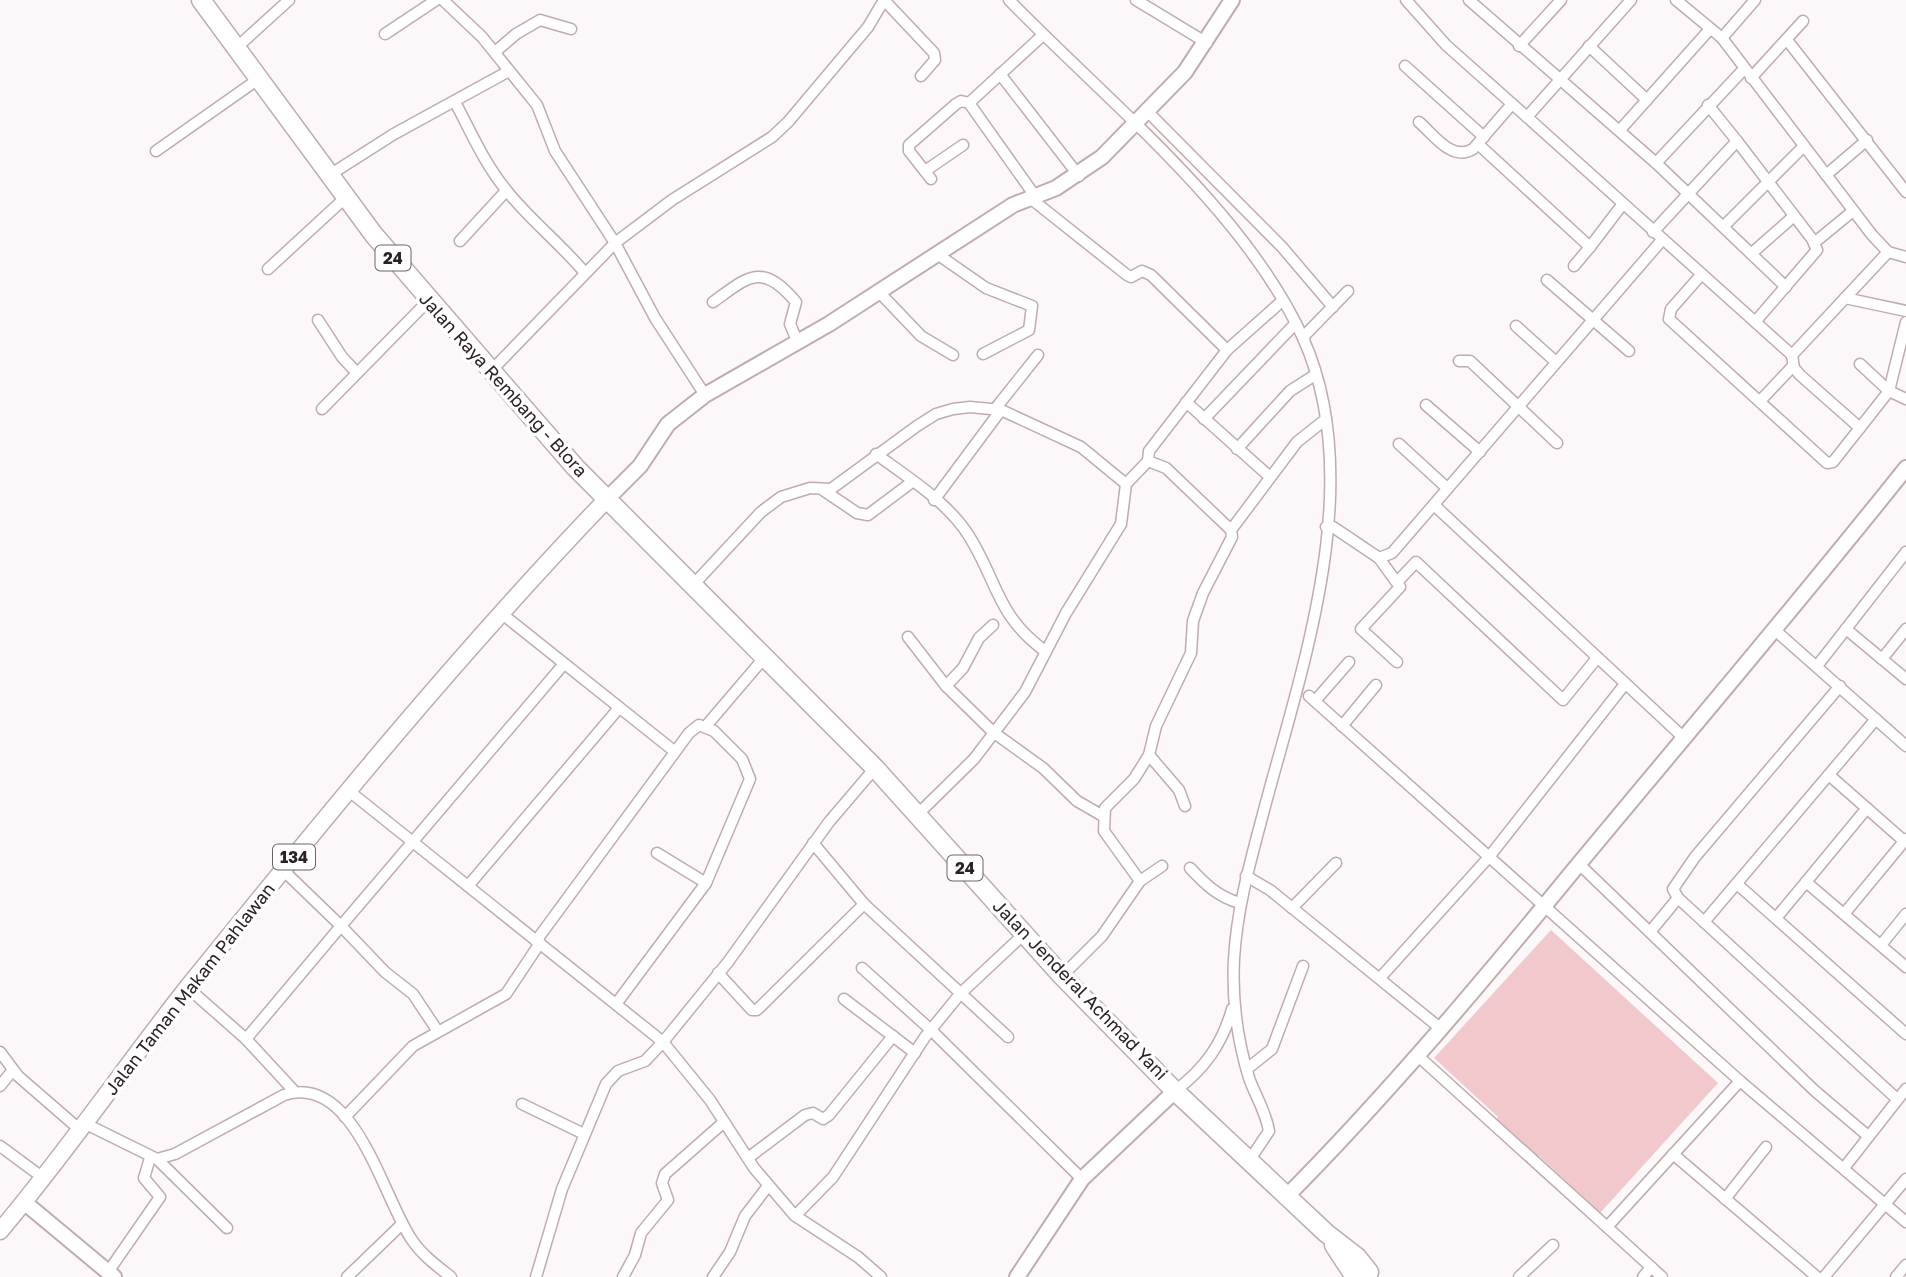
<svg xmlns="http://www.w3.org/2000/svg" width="1906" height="1277" font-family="'Golos Text',sans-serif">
	<rect width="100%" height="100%" fill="#fcf7f8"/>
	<path fill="#f1c9cc" d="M1551 930 1718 1083 1600 1213 1539 1156 1532 1163 1491 1125 1498 1117 1434 1058Z"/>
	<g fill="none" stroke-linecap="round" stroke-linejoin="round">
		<g stroke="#c0acad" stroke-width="13">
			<g id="street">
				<path d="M443 0 482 37 537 105 555 151 615 243 655 318 705 395"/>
				<path d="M884 0 934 53 935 60 921 76"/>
				<path d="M1009 0C1107 101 1244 209 1303 338 1368 482 1302 667 1264 810 1251 859 1237 907 1234 959 1232 998 1237 1039 1249 1078 1255 1095 1266 1112 1269 1131L1249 1161"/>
				<path d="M1136 0 1207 43"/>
				<path d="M1406 0 1446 45 1527 117"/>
				<path d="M1469 0 1656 163 1786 287"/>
				<path d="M1631 0 1527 117 1792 355 1888 252"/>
				<path d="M1676 0 1722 38 1755 0"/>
				<path d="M385 34 436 0"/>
				<path d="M1722 38 1872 235 1888 252 1906 257"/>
				<path d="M1787 40 1906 192"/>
				<path d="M1519 46 1561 0"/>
				<path d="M1589 46 1647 100"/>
				<path d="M235 49 289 0"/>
				<path d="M495 52 516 34 540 20 571 29"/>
				<path d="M1405 66 1484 137"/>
				<path d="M1000 74 1079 176"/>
				<path d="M1751 78 1803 21"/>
				<path d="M455 102C471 132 485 165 507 191 531 221 561 244 585 273"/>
				<path d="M969 103 1035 196"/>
				<path d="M1147 111 1282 247 1333 307"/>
				<path d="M1419 122C1434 135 1452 162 1473 149L1512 104"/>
				<path d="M1620 130 1710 29"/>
				<path d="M1737 141 1812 239 1817 250 1755 322"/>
				<path d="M1478 144 1590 247 1622 205"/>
				<path d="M156 151 257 80"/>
				<path d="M1656 163 1744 69"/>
				<path d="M925 171 963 145"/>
				<path d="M1826 175 1867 140"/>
				<path d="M328 176 394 134 509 71"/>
				<path d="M931 179 909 151V145L956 104 961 101 969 103 1043 35"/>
				<path d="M1030 198 1127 275 1131 277 1142 271 1151 275 1227 350"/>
				<path d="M1724 226 1804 146"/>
				<path d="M1653 232 1737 141 1708 105"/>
				<path d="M460 241 506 191"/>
				<path d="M1814 243 1853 211"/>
				<path d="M1752 253 1794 216"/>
				<path d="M937 254 986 288 1032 306 1029 330 983 354"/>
				<path d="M1574 266 1590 247"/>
				<path d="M268 269 345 198"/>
				<path d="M1701 275 1671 309 1669 319 1827 463 1833 462 1889 391 1906 322"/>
				<path d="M1547 280 1629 351"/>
				<path d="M879 292 921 336 953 355"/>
				<path d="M1845 298 1906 311"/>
				<path d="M713 302C748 277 761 261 796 302L790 324 798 343"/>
				<path d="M318 320 342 357 357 373"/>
				<path d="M1516 326 1556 362"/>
				<path d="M1304 340 1305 335 1348 291"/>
				<path d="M1792 355 1794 368 1800 375 1860 428"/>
				<path d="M1459 361H1470L1557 443"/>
				<path d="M1860 364 1889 391 1906 399"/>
				<path d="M490 372 615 243 672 200 772 137 788 122 868 27 884 0"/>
				<path d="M1761 400 1793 366"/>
				<path d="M1186 402 1270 477"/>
				<path d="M1426 405 1480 452"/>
				<path d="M322 409 428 301"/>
				<path d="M995 409 1038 355"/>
				<path d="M1204 419 1295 324"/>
				<path d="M1399 444 1447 488"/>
				<path d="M1237 449 1290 391 1315 375"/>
				<path d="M876 454C907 477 948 502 969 536 998 582 996 615 1045 651"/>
				<path d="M1148 461 1149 451 1227 350 1282 301"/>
				<path d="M823 490 857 513 868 515 912 482"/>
				<path d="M934 500 1001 410"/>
				<path d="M1434 505 1684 738"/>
				<path d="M1326 527H1333L1379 558 1392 553 1662 240"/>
				<path d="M1231 530 1297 442 1326 419"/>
				<path d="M1379 558 1400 587 1361 629 1397 662"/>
				<path d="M1400 579 1416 562 1563 700 1597 658"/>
				<path d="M694 584 761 512 781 497 810 488 831 489 917 426 936 414 953 409 970 407 1001 410 1081 447 1126 484"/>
				<path d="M501 613 674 751"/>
				<path d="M1846 629 1906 679"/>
				<path d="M1776 631 1906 746"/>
				<path d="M908 637 946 686 993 732 1043 768 1077 801 1103 816"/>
				<path d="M1882 659 1906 629"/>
				<path d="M1817 666 1906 552"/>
				<path d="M946 686 963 668 979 638 993 625"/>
				<path d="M1840 686 1695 857 1673 889 1678 898 1897 1099"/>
				<path d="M1309 696 1740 1081 1607 1227 1417 1055"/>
				<path d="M1315 701 1349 662"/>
				<path d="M706 726 764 658"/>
				<path d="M1342 726 1376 685"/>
				<path d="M1149 755 1179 790 1185 806"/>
				<path d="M1829 775 1904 841"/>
				<path d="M349 791 663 1042 710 1100 754 1168 795 1216 833 1177 925 1037 960 994 1024 934"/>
				<path d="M917 815 974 759 1025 692 1066 613 1121 524 1126 484 1148 461 1166 468 1231 530 1232 537 1203 593 1193 621 1191 653 1156 726 1149 755 1134 779 1105 808 1104 831 1140 881 1102 936 1062 976"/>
				<path d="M813 843 864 904 1008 1037"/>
				<path d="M657 853 706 883"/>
				<path d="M1579 864 1815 1091 1868 1136"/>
				<path d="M1190 868C1205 884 1218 897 1240 903"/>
				<path d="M1246 876 1270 890 1440 1028"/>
				<path d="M1140 881 1162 866"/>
				<path d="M1806 882 1867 808"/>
				<path d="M1737 884 1906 1034"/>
				<path d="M468 886 619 708"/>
				<path d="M1292 908 1336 863"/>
				<path d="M1844 914 1906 839"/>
				<path d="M1776 918 1806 882 1906 967"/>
				<path d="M1704 922 1876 719"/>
				<path d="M1650 932 1678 898"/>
				<path d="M536 941 689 733 699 725 714 731 742 759 750 779 706 883 616 1004"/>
				<path d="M1881 945 1906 914"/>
				<path d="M862 968 931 1030 1082 1179"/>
				<path d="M718 973 752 1010H757L864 904"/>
				<path d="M1380 978 1489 857 1625 684"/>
				<path d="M188 988 246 1039 295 1092"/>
				<path d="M844 999 915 1053"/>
				<path d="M437 1030 413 994 385 972 341 926 563 665"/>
				<path d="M246 1039 341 926 284 871"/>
				<path d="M0 1052 18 1076 79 1129"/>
				<path d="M1247 1069 1272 1049 1303 966"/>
				<path d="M1740 1081 1906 1222"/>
				<path d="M0 1086 13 1070"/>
				<path d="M1175 1091C1204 1069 1222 1045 1232 1009"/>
				<path d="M522 1104 584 1134"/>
				<path d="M345 1117 413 1046 506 994 540 943"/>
				<path d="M84 1123 157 1159 175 1154 284 1095C355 1072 383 1199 412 1240 422 1255 437 1266 451 1277"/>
				<path d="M0 1146 42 1177"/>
				<path d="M1673 1154 1817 1277"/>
				<path d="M748 1158 805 1115 813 1113 823 1119 829 1115 893 1036"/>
				<path d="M157 1159 227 1228"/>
				<path d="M1844 1168 1906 1089"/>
				<path d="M1725 1199 1766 1147"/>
				<path d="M797 1217 858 1257 881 1277"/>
				<path d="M1607 1227 1662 1277"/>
				<path d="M108 1272 160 1197 144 1178 150 1158"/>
				<path d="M347 1277 402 1224"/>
				<path d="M536 1277 562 1189 606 1084 618 1071 645 1061 663 1042 728 962 829 822 875 768"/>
				<path d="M623 1277 635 1255 641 1233 668 1200 662 1183 665 1174 724 1122"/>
				<path d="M713 1277 730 1252 745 1216 768 1186"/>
				<path d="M1519 1277 1553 1245"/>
				<path d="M1643 1277 1651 1267"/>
				<path d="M1824 1277 1906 1179"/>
				<path d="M1896 1277 1906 1265"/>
			</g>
		</g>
		<g stroke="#c0acad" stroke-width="18">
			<g id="secondary">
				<path d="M607 499 640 466 668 424 705 395 829 324 1013 205 1056 188 1102 157 1185 72 1232 0"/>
				<path d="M1287 1196C1388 1094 1482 982 1573 871 1684 737 1797 605 1906 468"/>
				<path d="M24 1202 114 1277"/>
				<path d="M1017 1277 1082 1179 1175 1091"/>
			</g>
		</g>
		<g stroke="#c0acad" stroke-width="19">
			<path id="primary" d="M0 1231C66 1153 124 1068 187 988 322 821 458 654 607 499"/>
		</g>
		<g stroke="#c0acad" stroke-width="21">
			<g id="highway">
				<path d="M201 0 374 235 575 467 875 768 1062 976 1175 1091 1326 1233 1357 1257 1369 1272"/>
				<path d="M1334 1245 1355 1277"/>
			</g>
		</g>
		<use href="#street" stroke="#fff" stroke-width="10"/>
		<use href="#secondary" stroke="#fff" stroke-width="14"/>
		<use href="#primary" stroke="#fff" stroke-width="16"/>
		<use href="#highway" stroke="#fff" stroke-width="18"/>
	</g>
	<g text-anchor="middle" stroke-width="7" stroke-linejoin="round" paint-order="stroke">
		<g fill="#fff" stroke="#6a6465" stroke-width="2">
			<rect x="375.5" y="245.5" width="35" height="25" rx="5"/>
			<rect x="273" y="844.5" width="42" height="25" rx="5"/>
			<rect x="947.5" y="855.5" width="35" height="25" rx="5"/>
		</g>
		<g font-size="16" font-weight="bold" fill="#2a2223">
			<text x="393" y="264">24</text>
			<text x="294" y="863">134</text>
			<text x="965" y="874">24</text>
		</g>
		<g font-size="18" fill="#2a2223" stroke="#fff">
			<text transform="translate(503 385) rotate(48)" y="6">Jalan Raya Rembang - Blora</text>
			<text transform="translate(190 989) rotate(-52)" y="6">Jalan Taman Makam Pahlawan</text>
			<text transform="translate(1080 990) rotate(46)" y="6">Jalan Jenderal Achmad Yani</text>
		</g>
	</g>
</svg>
